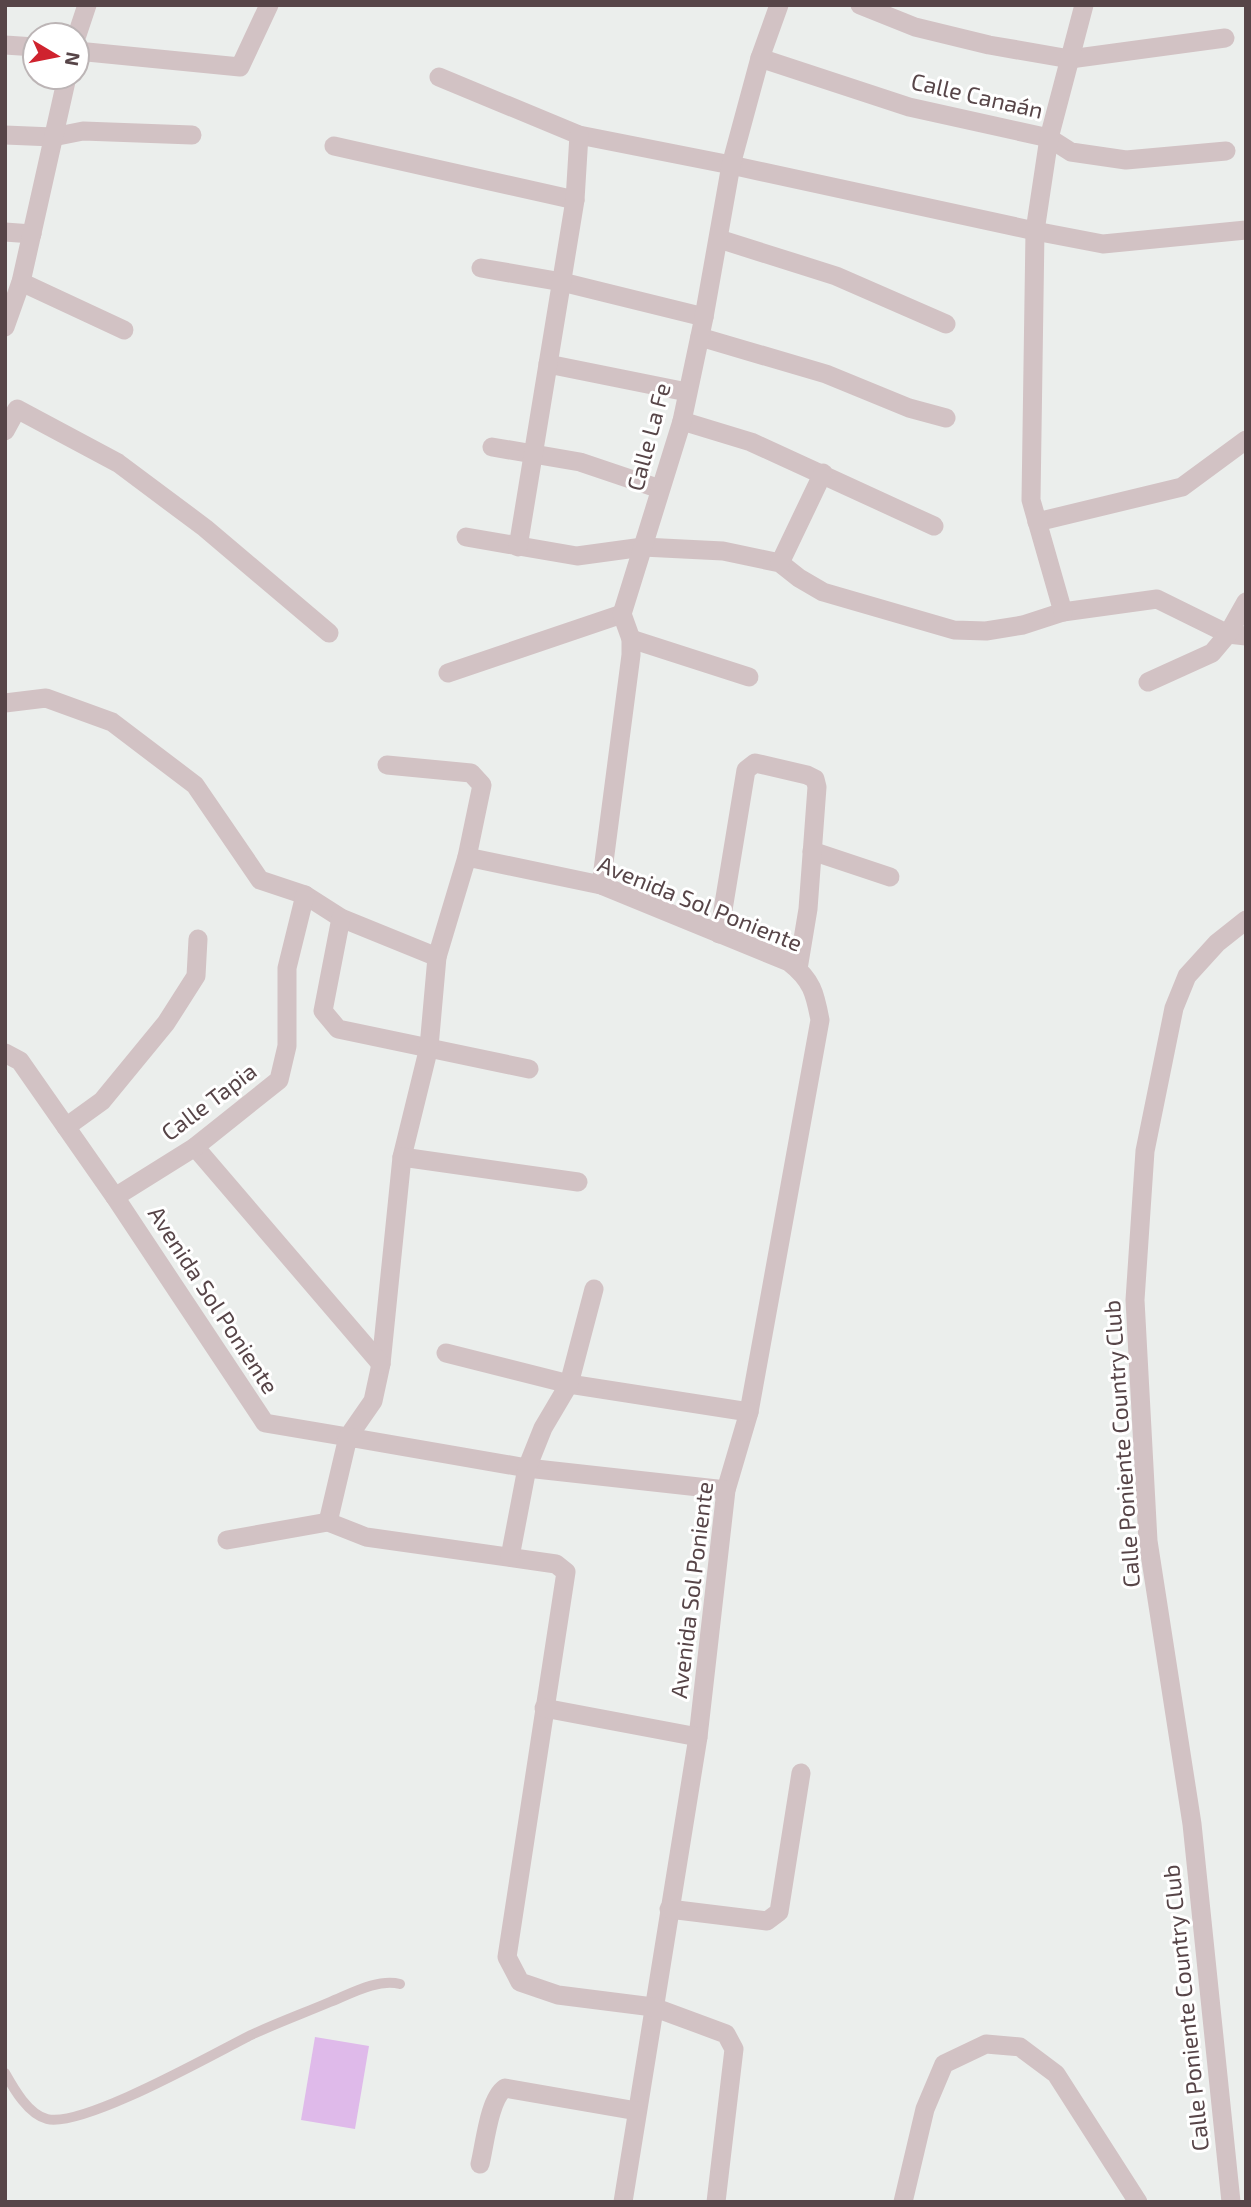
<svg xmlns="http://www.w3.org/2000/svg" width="1251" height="2207" font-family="'Exo 2',sans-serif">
	<rect width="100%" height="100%" fill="#ebeeec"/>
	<path fill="#dfbaea" d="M315 2037 369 2046 355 2129 301 2120Z"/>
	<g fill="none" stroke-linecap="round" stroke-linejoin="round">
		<path stroke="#d2c2c4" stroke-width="10" d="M5 2073C14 2089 28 2114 47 2119 83 2128 213 2054 251 2035 277 2023 304 2013 330 2002 350 1994 378 1978 400 1984"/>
		<g stroke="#d2c2c4" stroke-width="19">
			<path d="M860 5 915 27 989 45 1070 59 1225 38"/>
			<path d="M77 35 87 5"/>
			<path d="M5 45 35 47"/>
			<path d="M77 51 240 67 269 5"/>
			<path d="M760 58 909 107 1049 138 1071 152 1126 160 1226 151"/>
			<path d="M439 77 579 135 731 165 1035 231 1103 244 1246 230"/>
			<path d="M5 135 53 137 83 131 192 135"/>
			<path d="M334 146 575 200"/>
			<path d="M5 232 32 234"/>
			<path d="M719 239 836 276 946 324"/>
			<path d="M481 268 562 282 704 317"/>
			<path d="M21 282 124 330"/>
			<path d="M5 327 21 282 67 77"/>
			<path d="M700 337 826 374 909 408 946 418"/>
			<path d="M548 364 687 392"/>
			<path d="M682 421 751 442 934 526"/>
			<path d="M5 431 17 409 118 463 205 528 329 633"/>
			<path d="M492 447 580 462 660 489"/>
			<path d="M1037 522 1182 487 1246 440"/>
			<path d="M466 537 577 556 643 547 723 551 780 563 799 578 823 592 954 630 986 631 1023 625 1063 612 1157 599 1228 634 1246 636"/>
			<path d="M518 547 575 200 579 135"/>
			<path d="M780 563 823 473"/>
			<path d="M1063 612 1031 500 1035 231 1049 138 1084 5"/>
			<path d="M631 639 749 677"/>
			<path d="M448 673 622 614"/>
			<path d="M1148 682 1212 653 1228 634 1246 602"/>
			<path d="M5 703 46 698 112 722 195 785 260 880 305 895 341 918 437 957"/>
			<path d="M387 765 471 773 482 785 467 857"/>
			<path d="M812 851 890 877"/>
			<path d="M601 885 631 655V639L622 614 682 421 704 317 731 165 760 58 779 5"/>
			<path d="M341 918 323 1011 338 1029 529 1069"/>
			<path d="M719 934 746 770 755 763 807 775 815 779 817 787 808 909 798 969"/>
			<path d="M5 1053 20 1061 115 1197 265 1423 348 1437 373 1401 381 1364 402 1157 429 1047 437 957 467 857 601 885 789 962C812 980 815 993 820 1020L749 1412 726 1490 698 1737 623 2202"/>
			<path d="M66 1127 102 1101 166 1023 196 976 198 939"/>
			<path d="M195 1147 381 1364"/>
			<path d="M402 1157 578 1182"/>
			<path d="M115 1197 195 1147 279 1080 287 1046V968L305 895"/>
			<path d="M446 1353 569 1384 749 1412"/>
			<path d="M328 1522 348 1437 527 1468 726 1490"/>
			<path d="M227 1540 328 1522 366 1537 556 1564 566 1572 507 1957 520 1982 558 1995 653 2007 726 2034 734 2049 716 2202"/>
			<path d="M510 1557 527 1468 543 1428 569 1384 594 1289"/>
			<path d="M544 1708 698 1737"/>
			<path d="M669 1909 767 1921 779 1912 801 1773"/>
			<path d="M480 2164C485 2144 489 2099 505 2088L637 2111"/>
			<path d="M903 2202 925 2109 944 2064 986 2044 1020 2047 1056 2074 1138 2202"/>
			<path d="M1231 2202 1192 1824 1148 1541 1135 1300 1145 1151 1174 1008 1187 976 1217 943 1246 920"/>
		</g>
	</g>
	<g text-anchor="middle" stroke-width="6" stroke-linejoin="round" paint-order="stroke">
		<g font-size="23" fill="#574548" stroke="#fff">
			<text transform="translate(977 96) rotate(13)" y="8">Calle Canaán</text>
			<text transform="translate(649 437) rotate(-75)" y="8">Calle La Fe</text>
			<text transform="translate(700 904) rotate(22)" y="8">Avenida Sol Poniente</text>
			<text transform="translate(209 1102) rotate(-37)" y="8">Calle Tapia</text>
			<text transform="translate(213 1300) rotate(57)" y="8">Avenida Sol Poniente</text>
			<text transform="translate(1122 1444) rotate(-94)" y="8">Calle Poniente Country Club</text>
			<text transform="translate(692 1590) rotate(-83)" y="8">Avenida Sol Poniente</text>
			<text transform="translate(1186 2008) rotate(-96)" y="8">Calle Poniente Country Club</text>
		</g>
	</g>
	<rect width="1251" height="2207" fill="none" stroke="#574548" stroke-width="14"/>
	<g transform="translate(56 56) rotate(100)"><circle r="33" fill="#ffffff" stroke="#bcb5b6" stroke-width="2"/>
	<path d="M0-5L12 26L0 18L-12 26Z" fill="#cf232e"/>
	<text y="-10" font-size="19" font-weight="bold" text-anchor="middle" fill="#574548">N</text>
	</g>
</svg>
